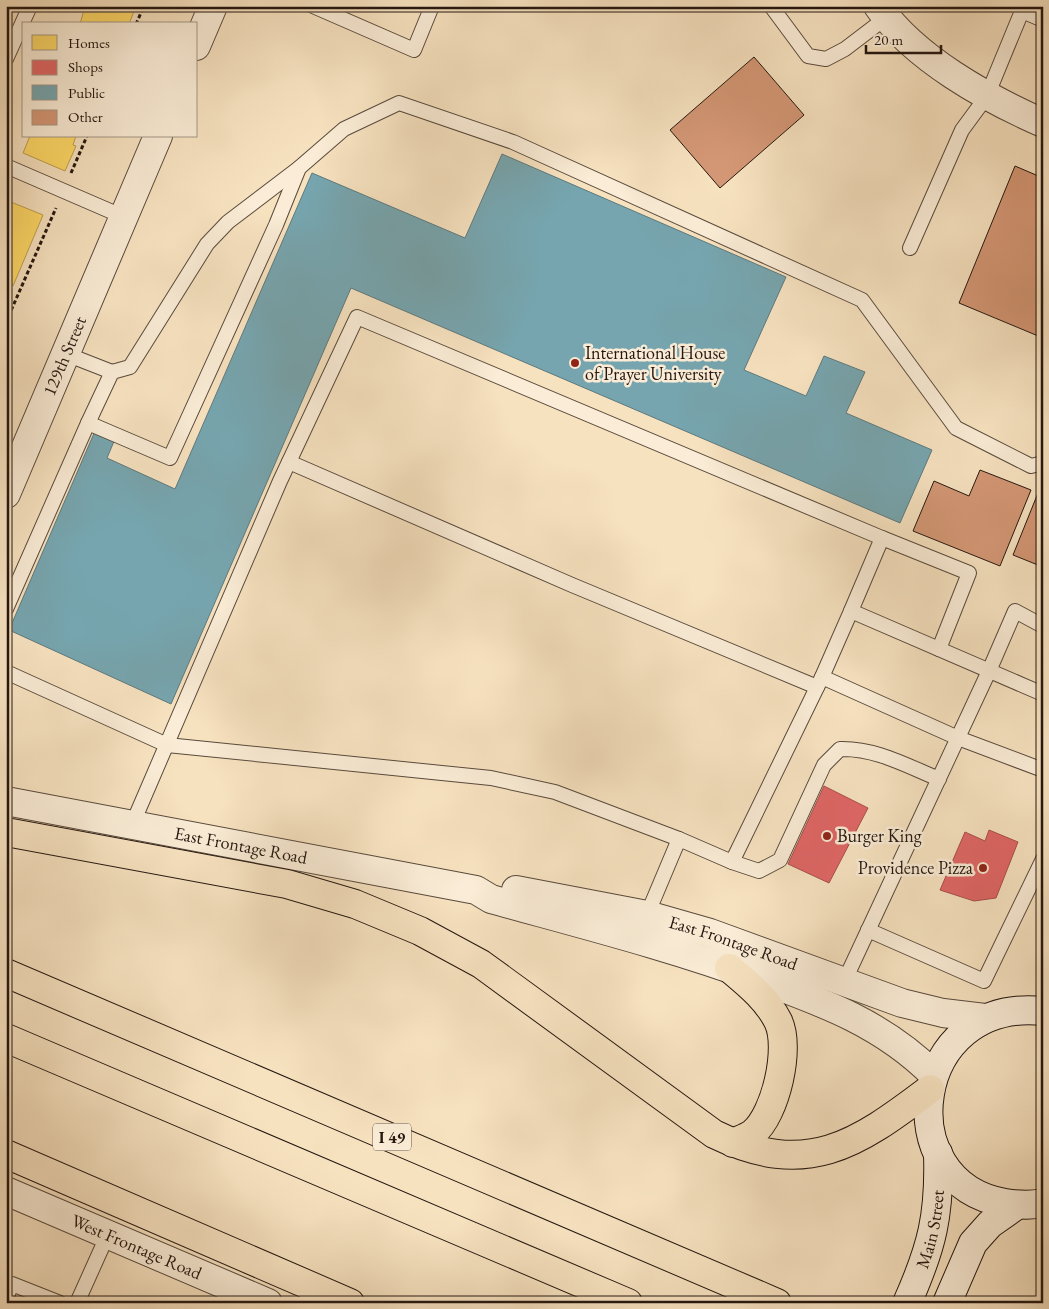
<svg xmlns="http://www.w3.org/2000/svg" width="1049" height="1309" font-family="'EB Garamond',serif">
	<rect width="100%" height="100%" fill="#f7e2c0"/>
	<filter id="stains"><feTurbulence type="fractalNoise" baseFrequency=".004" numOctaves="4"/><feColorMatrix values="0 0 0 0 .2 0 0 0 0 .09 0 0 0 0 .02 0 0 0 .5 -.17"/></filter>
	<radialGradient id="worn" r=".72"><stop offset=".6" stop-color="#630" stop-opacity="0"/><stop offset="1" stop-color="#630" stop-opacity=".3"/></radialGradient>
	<g fill="#ffd966" stroke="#bd9f4c">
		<path d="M85 6H136L129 24H80Z"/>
		<path d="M30 136H76L73 145 76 146 65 171 23 153Z"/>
		<path d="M6 200 43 215 13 286 9 284 6 291Z"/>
	</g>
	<g fill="#e06666" stroke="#a84e4c">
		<path d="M824 786 868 808 829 883 788 864Z"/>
		<path d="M989 830 1018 842 996 898 974 901 940 890 965 832 985 841Z"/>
	</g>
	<path fill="#76a5af" stroke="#5d7a7f" d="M502 154 786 277 744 370 806 396 824 356 865 372 846 413 932 450 900 523 351 288 171 704 9 630 95 431 115 439 107 458 175 489 312 173 465 238Z"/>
	<g fill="#d49775" stroke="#241710">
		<path d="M754 57 804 115 720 188 670 130Z"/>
		<path d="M1015 166 1043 178V338L959 303Z"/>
		<path d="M980 470 1031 490 1000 566 913 531 934 481 969 496Z"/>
		<path d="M1040 488 1043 489V567L1013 555Z"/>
	</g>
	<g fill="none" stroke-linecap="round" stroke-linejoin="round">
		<g stroke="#594a3c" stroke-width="16">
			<g id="service">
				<path d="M313 6 414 50 432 6"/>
				<path d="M771 6 808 56 826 59 845 49 887 17"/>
				<path d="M6 59 30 6"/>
				<path d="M6 166 124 217"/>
				<path d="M910 248 962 130 987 96 1022 11 1043 20"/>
				<path d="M66 354 112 372"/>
				<path d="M88 423 112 372 130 367 207 244 228 222 299 168"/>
				<path d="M289 462 572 585 817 687"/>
				<path d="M882 538 969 573 939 649"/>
				<path d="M6 609 88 423 170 458 276 225 299 168 344 129 399 103 513 142 862 300 956 428 1031 466 1043 463"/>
				<path d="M6 672 167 745 491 778 555 792 679 839"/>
				<path d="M822 677 958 738 1043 770"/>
				<path d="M132 825 280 481 357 317 882 538 851 611 1043 694"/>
				<path d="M732 862 759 871 780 860 824 765 840 749C876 748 907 766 939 779"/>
				<path d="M647 915 679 839 732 862 822 677 851 611"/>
				<path d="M868 930 984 981 1043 859"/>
				<path d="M844 982 989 671 1015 611 1043 626"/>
				<path d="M6 1298 12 1284 60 1303"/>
				<path d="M77 1303 108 1234"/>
			</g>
		</g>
		<g stroke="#594a3c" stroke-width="30">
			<g id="minor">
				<path d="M878 6C914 58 986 98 1043 123"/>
				<path d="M196 46 213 6"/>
				<path id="s1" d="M6 494 158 136"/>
			</g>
		</g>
		<g stroke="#594a3c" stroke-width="30">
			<g id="tertiary">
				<path id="s2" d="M6 801 476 890 491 899C581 924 672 947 759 979 825 1003 883 1024 934 1075"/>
				<path id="s3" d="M516 890 647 915 710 933 902 1003 943 1013 985 1018"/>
				<path id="s4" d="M6 1191 268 1303"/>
			</g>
		</g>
		<g stroke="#241710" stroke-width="30">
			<g id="secondary">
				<path d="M1043 1011C910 997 887 1183 1005 1203 1018 1205 1030 1206 1043 1203"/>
				<path id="s5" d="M907 1303C932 1247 940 1215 938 1153"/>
				<path d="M947 1303 973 1243 990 1224 1017 1205"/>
			</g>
		</g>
		<g stroke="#241710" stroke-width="30">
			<g id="motorway">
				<path d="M6 832 287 884 355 904 420 931 481 964 714 1134C807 1179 856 1145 930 1089"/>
				<path d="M729 968C748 984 767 999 778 1021 791 1047 776 1114 753 1133 748 1137 739 1140 733 1143"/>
				<path d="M6 973 777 1303"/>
				<path d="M6 1038 628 1303"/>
				<path d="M6 1154 350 1303"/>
			</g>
		</g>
		<g stroke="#241710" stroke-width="3" stroke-dasharray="4 2.5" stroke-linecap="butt">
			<path d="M136 24 144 6"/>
			<path d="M71 173 87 136"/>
			<path d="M6 322 56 208"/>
		</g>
		<use href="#service" stroke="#faecd6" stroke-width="14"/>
		<use href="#minor" stroke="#faecd6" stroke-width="28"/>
		<use href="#tertiary" stroke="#faecd6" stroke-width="28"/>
		<use href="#secondary" stroke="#faecd6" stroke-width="28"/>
		<use href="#motorway" stroke="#f7e2c0" stroke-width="28"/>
	</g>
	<g fill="#8f2418" stroke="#faecd6" stroke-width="2">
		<circle cx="575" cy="363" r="5"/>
		<circle cx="827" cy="836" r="5"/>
		<circle cx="983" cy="868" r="5"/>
	</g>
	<g text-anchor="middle" stroke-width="5" stroke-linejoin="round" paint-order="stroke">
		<rect fill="#faecd6" stroke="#64574b" stroke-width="1" x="373" y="1123.5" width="38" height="27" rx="4"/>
		<g font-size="16" font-weight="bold" fill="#241710">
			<text x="392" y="1143">I 49</text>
		</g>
		<g font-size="18" fill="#241710" stroke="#faecd6" text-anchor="start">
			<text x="585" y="359">International House<tspan x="585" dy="21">of Prayer University</tspan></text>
			<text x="837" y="842">Burger King</text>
			<text x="973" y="874" text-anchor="end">Providence Pizza</text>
		</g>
		<g font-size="18" fill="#241710" stroke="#faecd6">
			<text dy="6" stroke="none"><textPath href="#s1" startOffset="150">129th Street</textPath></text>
			<text dy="6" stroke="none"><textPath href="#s2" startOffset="239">East Frontage Road</textPath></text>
			<text dy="6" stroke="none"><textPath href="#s3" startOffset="224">East Frontage Road</textPath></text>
			<text dy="6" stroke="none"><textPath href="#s5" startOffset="78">Main Street</textPath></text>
			<text dy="6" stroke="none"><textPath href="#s4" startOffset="142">West Frontage Road</textPath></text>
		</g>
	</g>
	<rect width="1049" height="1309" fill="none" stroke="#f7e2c0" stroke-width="25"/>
	<rect x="8" y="8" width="1034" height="1294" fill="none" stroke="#241710" stroke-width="2.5"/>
	<rect x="12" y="12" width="1024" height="1284" fill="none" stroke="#241710"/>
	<rect x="22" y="22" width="175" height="115" fill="#faecd6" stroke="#a49787"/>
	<rect x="32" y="35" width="25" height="15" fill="#ffd966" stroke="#a49787"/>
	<text x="68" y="48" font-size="15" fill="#241710">Homes</text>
	<rect x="32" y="60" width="25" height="15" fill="#e06666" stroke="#a49787"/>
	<text x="68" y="72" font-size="15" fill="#241710">Shops</text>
	<rect x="32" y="85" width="25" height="15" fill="#76a5af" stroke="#a49787"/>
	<text x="68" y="98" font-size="15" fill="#241710">Public</text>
	<rect x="32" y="110" width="25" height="15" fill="#d49775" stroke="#a49787"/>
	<text x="68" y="122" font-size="15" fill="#241710">Other</text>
	<path d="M866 45v8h75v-8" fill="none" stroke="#241710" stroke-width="2.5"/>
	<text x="874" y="45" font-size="15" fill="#241710" stroke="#faecd6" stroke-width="4" paint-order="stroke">20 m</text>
	<rect width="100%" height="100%" filter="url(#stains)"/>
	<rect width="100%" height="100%" fill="url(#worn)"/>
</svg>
